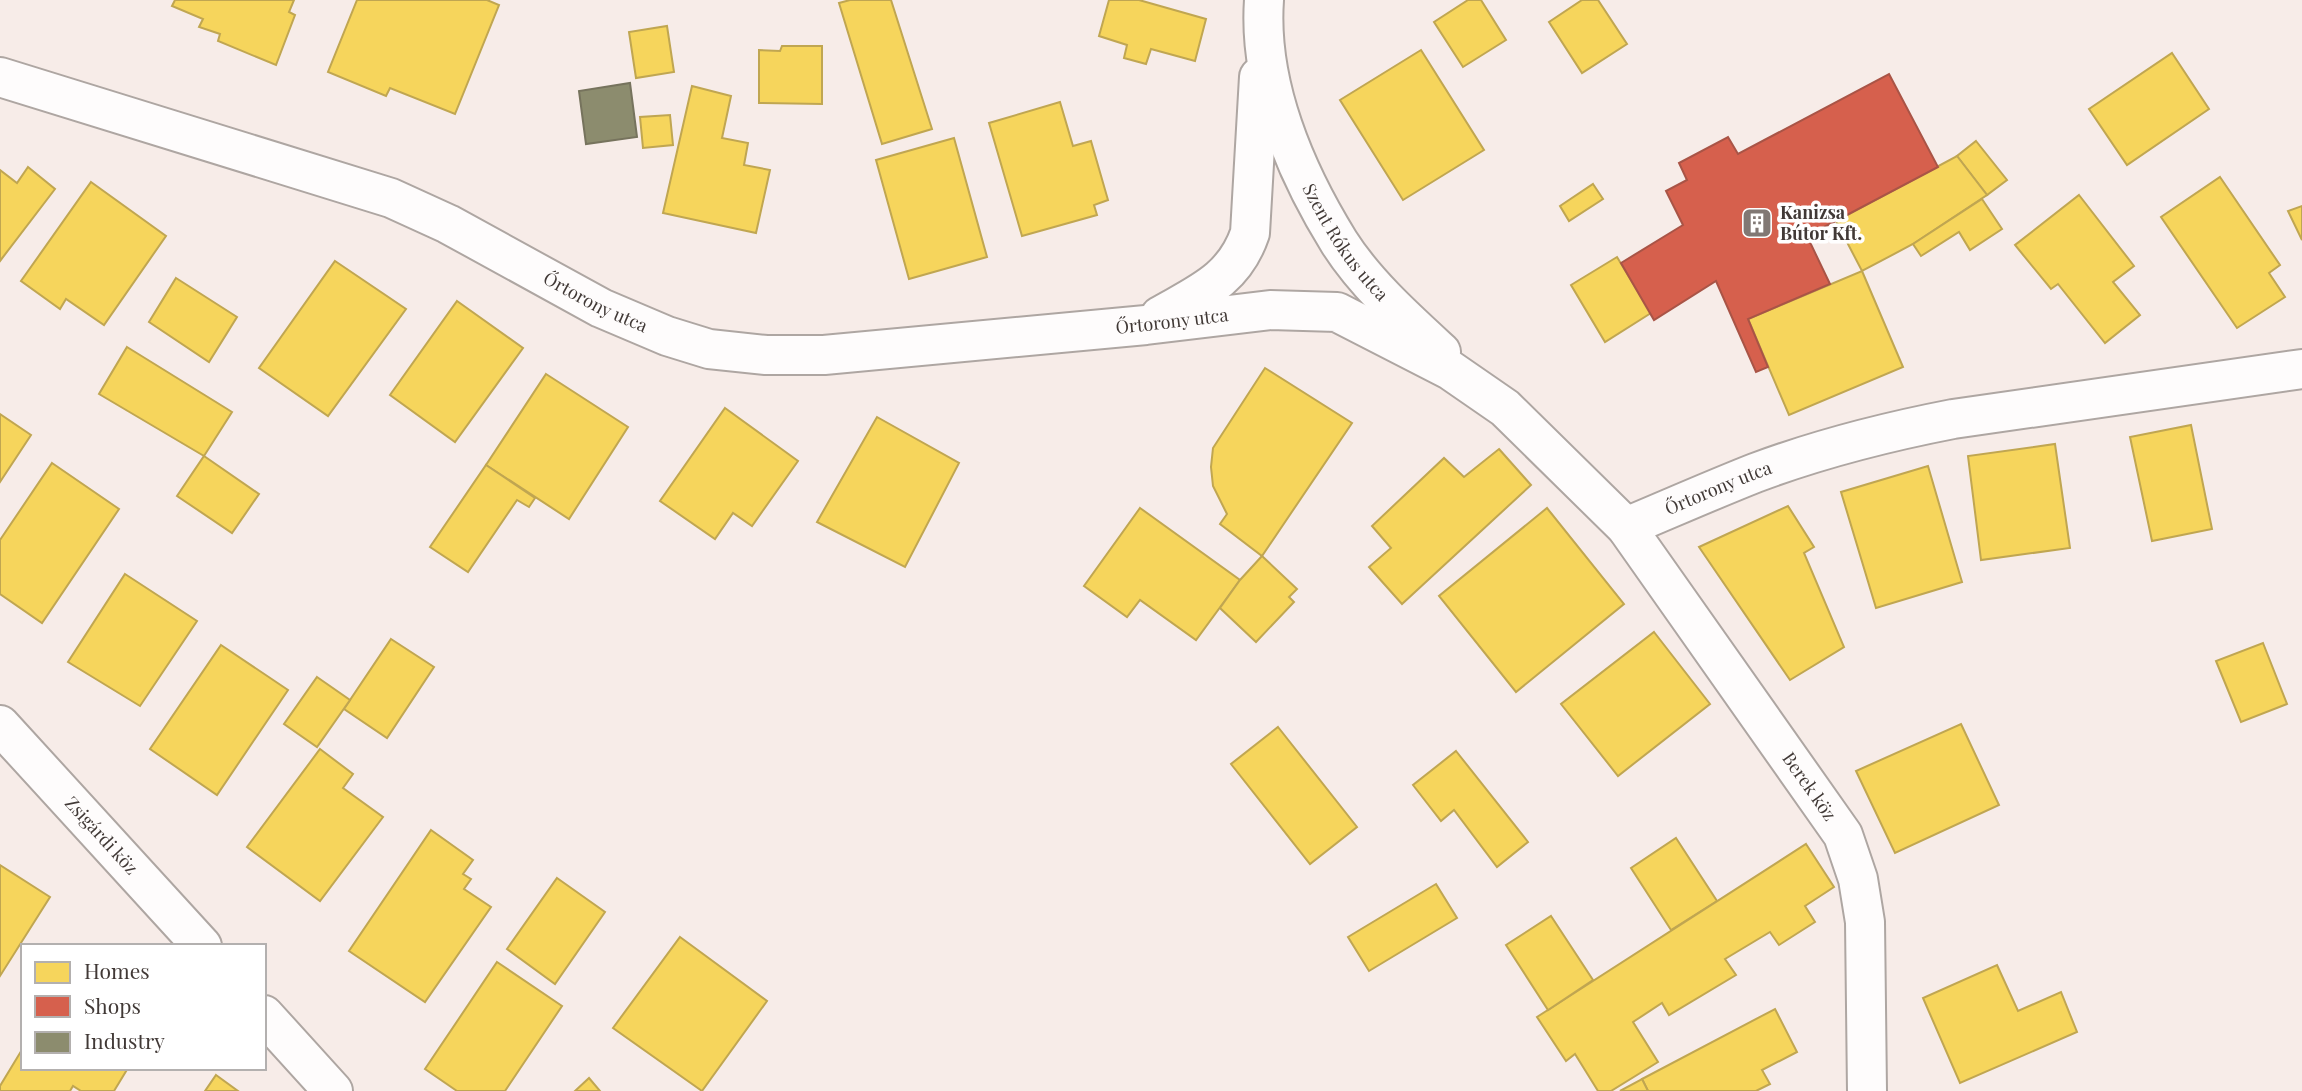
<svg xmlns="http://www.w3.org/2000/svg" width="2302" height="1091" font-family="'Playfair Display',serif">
	<rect width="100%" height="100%" fill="#f7ece8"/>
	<g fill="#f6d55c" stroke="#c0a651" stroke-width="2">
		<path d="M175 0H294L289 12 295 15 276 65 218 41 220 34 199 27 203 19 172 6Z"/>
		<path d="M357 0H487L499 5 455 114 390 88 386 96 328 72Z"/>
		<path d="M850 0H891L932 129 882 144 839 3Z"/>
		<path d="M1109 0H1139L1206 19 1195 61 1151 49 1146 64 1124 58 1127 45 1099 36Z"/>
		<path d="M1468 0H1481L1506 40 1463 67 1434 22Z"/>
		<path d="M1582 0H1598L1627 44 1582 73 1549 22Z"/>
		<path d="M667 26 674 72 636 78 629 32Z"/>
		<path d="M782 46H822V104L759 103V50L780 51Z"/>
		<path d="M1421 50 1484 150 1403 200 1340 100Z"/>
		<path d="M2172 53 2209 109 2127 165 2089 109Z"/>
		<path d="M692 86 731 96 722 138 748 143 744 165 770 170 756 233 663 213Z"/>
		<path d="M1060 102 1073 146 1091 141 1108 200 1094 205 1097 215 1022 236 989 123Z"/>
		<path d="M670 115 673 145 643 148 640 117Z"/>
		<path d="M954 138 987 257 909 279 876 160Z"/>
		<path d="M1976 141 2007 180 1987 195 1957 156Z"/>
		<path d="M1957 156 1987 195 1913 244 1862 271 1836 221Z"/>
		<path d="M28 167 55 189 0 261V170L17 183Z"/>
		<path d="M2220 177 2280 265 2269 273 2285 297 2237 328 2161 217Z"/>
		<path d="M91 182 166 236 104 325 66 299 60 309 21 281Z"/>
		<path d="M1593 184 1603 199 1569 221 1560 206Z"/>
		<path d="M2079 195 2134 266 2113 282 2140 315 2105 343 2058 284 2051 289 2015 245Z"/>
		<path d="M1982 199 2002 229 1970 250 1959 232 1921 256 1913 244Z"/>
		<path d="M2302 206V240L2288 211Z"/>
		<path d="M1617 257 1651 313 1605 342 1571 285Z"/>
		<path d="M335 261 406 309 328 416 259 368Z"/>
		<path d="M1862 271 1903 367 1789 415 1748 319Z"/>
		<path d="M176 278 237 317 209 362 149 322Z"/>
		<path d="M457 301 523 348 455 442 390 395Z"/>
		<path d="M127 347 232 412 204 456 99 394Z"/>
		<path d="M1265 368 1352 423 1262 556 1220 524 1227 514 1213 486 1211 467 1213 448Z"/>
		<path d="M546 374 628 427 569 519 486 465Z"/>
		<path d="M725 408 798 461 752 526 733 513 715 539 660 501Z"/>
		<path d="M0 414 31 435 0 482Z"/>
		<path d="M877 417 959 463 905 567 817 522Z"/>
		<path d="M2191 425 2212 529 2152 541 2130 437Z"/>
		<path d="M2055 444 2070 548 1981 560 1968 456Z"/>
		<path d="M1499 449 1531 485 1402 604 1369 567 1391 548 1372 526 1444 458 1464 477Z"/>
		<path d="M204 456 259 494 232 533 177 496Z"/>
		<path d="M52 463 119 509 42 623 0 594V540Z"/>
		<path d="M486 465 535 498 529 507 517 500 468 572 430 547Z"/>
		<path d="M1928 466 1962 582 1876 608 1841 492Z"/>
		<path d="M1788 506 1814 547 1804 553 1844 647 1790 680 1699 547Z"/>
		<path d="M1140 508 1240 580 1196 640 1140 600 1127 617 1084 586Z"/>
		<path d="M1547 508 1624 604 1516 692 1439 596Z"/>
		<path d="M1262 556 1297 589 1289 597 1294 602 1256 642 1220 608 1240 580Z"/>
		<path d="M125 574 197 621 140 706 68 662Z"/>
		<path d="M1654 632 1710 704 1618 776 1561 704Z"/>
		<path d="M391 639 434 667 387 738 344 709Z"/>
		<path d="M2263 643 2287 704 2241 722 2216 661Z"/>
		<path d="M221 645 288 690 217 795 150 749Z"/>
		<path d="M317 677 350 700 317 747 284 724Z"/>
		<path d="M1961 724 1999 805 1895 853 1856 771Z"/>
		<path d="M1278 727 1357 827 1310 864 1231 764Z"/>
		<path d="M320 749 353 774 343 788 383 817 320 901 247 847Z"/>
		<path d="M1456 751 1528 842 1497 867 1454 810 1441 821 1413 785Z"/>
		<path d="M431 830 473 860 463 874 471 879 464 889 491 907 425 1002 349 951Z"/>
		<path d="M1676 838 1717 901 1671 930 1631 868Z"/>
		<path d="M1806 844 1834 887 1805 906 1815 922 1779 945 1770 932 1725 959 1736 975 1669 1015 1662 1003 1633 1022 1658 1062 1611 1091H1598L1575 1054 1566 1061 1537 1017Z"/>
		<path d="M0 865 50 897 0 976Z"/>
		<path d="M557 878 605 912 555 984 507 949Z"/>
		<path d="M1436 884 1457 918 1369 971 1348 937Z"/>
		<path d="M1551 916 1593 980 1548 1010 1506 945Z"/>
		<path d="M680 937 767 1001 702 1091 613 1028Z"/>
		<path d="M497 962 562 1006 505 1091H457L425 1069Z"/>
		<path d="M1997 965 2018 1011 2061 992 2077 1032 1960 1083 1923 998Z"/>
		<path d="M1775 1009 1797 1052 1762 1070 1770 1084 1756 1091H1648L1642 1079Z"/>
		<path d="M23 1048V1068H128L114 1091H81L73 1086 70 1091H0V1086Z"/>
		<path d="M216 1075 238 1091H205Z"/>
		<path d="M589 1078 600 1091H575Z"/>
		<path d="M1642 1079 1648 1091H1620Z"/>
	</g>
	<path fill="#d6604d" stroke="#a95446" stroke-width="2" d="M1889 74 1938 167 1807 236 1830 284 1748 319 1768 367 1756 372 1716 281 1654 320 1621 263 1683 225 1666 191 1687 180 1679 163 1728 137 1738 154Z"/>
	<path fill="#8c8c6e" stroke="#76735d" stroke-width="2" d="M630 83 637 137 586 144 579 91Z"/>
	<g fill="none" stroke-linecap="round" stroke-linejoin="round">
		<g stroke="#aea6a2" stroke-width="42">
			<g id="minor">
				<path id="s1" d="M1264 0C1258 84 1295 171 1339 242 1365 283 1405 319 1441 352"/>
				<path id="s2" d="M0 77 391 198 448 224 601 308 667 336 709 349 766 355H824L1146 325 1270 310 1337 312 1450 370 1505 408 1626 527 1843 835 1858 879 1865 922 1867 1091"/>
				<path d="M1160 316C1200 293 1234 280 1250 233L1259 77"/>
				<path id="s3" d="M1626 527C1669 509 1712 490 1755 473 1819 449 1886 432 1953 419L2302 369"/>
				<path id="s4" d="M0 725 202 946"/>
				<path d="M264 1015 333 1091"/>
			</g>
		</g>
		<use href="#minor" stroke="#fefcfc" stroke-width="38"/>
	</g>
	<defs>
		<g id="building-square" transform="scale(1.575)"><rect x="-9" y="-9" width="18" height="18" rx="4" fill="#817874" stroke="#fff"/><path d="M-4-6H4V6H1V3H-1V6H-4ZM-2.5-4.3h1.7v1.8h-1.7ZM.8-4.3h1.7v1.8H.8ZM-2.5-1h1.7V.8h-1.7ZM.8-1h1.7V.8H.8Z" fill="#fff"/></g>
	</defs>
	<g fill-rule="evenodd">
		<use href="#building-square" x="1757" y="223"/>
	</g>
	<g text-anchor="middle" stroke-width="7" stroke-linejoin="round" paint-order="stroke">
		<g font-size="18" font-weight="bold" fill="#413936" stroke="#fff" text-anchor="start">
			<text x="1780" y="219">Kanizsa<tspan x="1780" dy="21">Bútor Kft.</tspan></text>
		</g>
		<g font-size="18" fill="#413936" stroke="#fff">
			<text dy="6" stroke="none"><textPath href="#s1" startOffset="261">Szent Rókus utca</textPath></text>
			<text dy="6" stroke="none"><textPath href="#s2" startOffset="639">Őrtorony utca</textPath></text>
			<text dy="6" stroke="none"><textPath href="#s2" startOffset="1227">Őrtorony utca</textPath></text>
			<text dy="6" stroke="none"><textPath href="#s3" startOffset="100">Őrtorony utca</textPath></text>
			<text dy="6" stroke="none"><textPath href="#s2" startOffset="2074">Berek köz</textPath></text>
			<text dy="6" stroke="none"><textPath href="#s4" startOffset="150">Zsigárdi köz</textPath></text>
		</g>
	</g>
	<rect x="21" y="944" width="245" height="126" fill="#ffffff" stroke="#b3b0af" stroke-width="2"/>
	<rect x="35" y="962" width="35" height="21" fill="#f6d55c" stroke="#b3b0af" stroke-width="2"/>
	<text x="84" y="979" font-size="21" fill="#413936">Homes</text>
	<rect x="35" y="996" width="35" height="21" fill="#d6604d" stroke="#b3b0af" stroke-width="2"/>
	<text x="84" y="1014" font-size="21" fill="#413936">Shops</text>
	<rect x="35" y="1032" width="35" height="21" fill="#8c8c6e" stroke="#b3b0af" stroke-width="2"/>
	<text x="84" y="1049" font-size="21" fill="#413936">Industry</text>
</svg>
